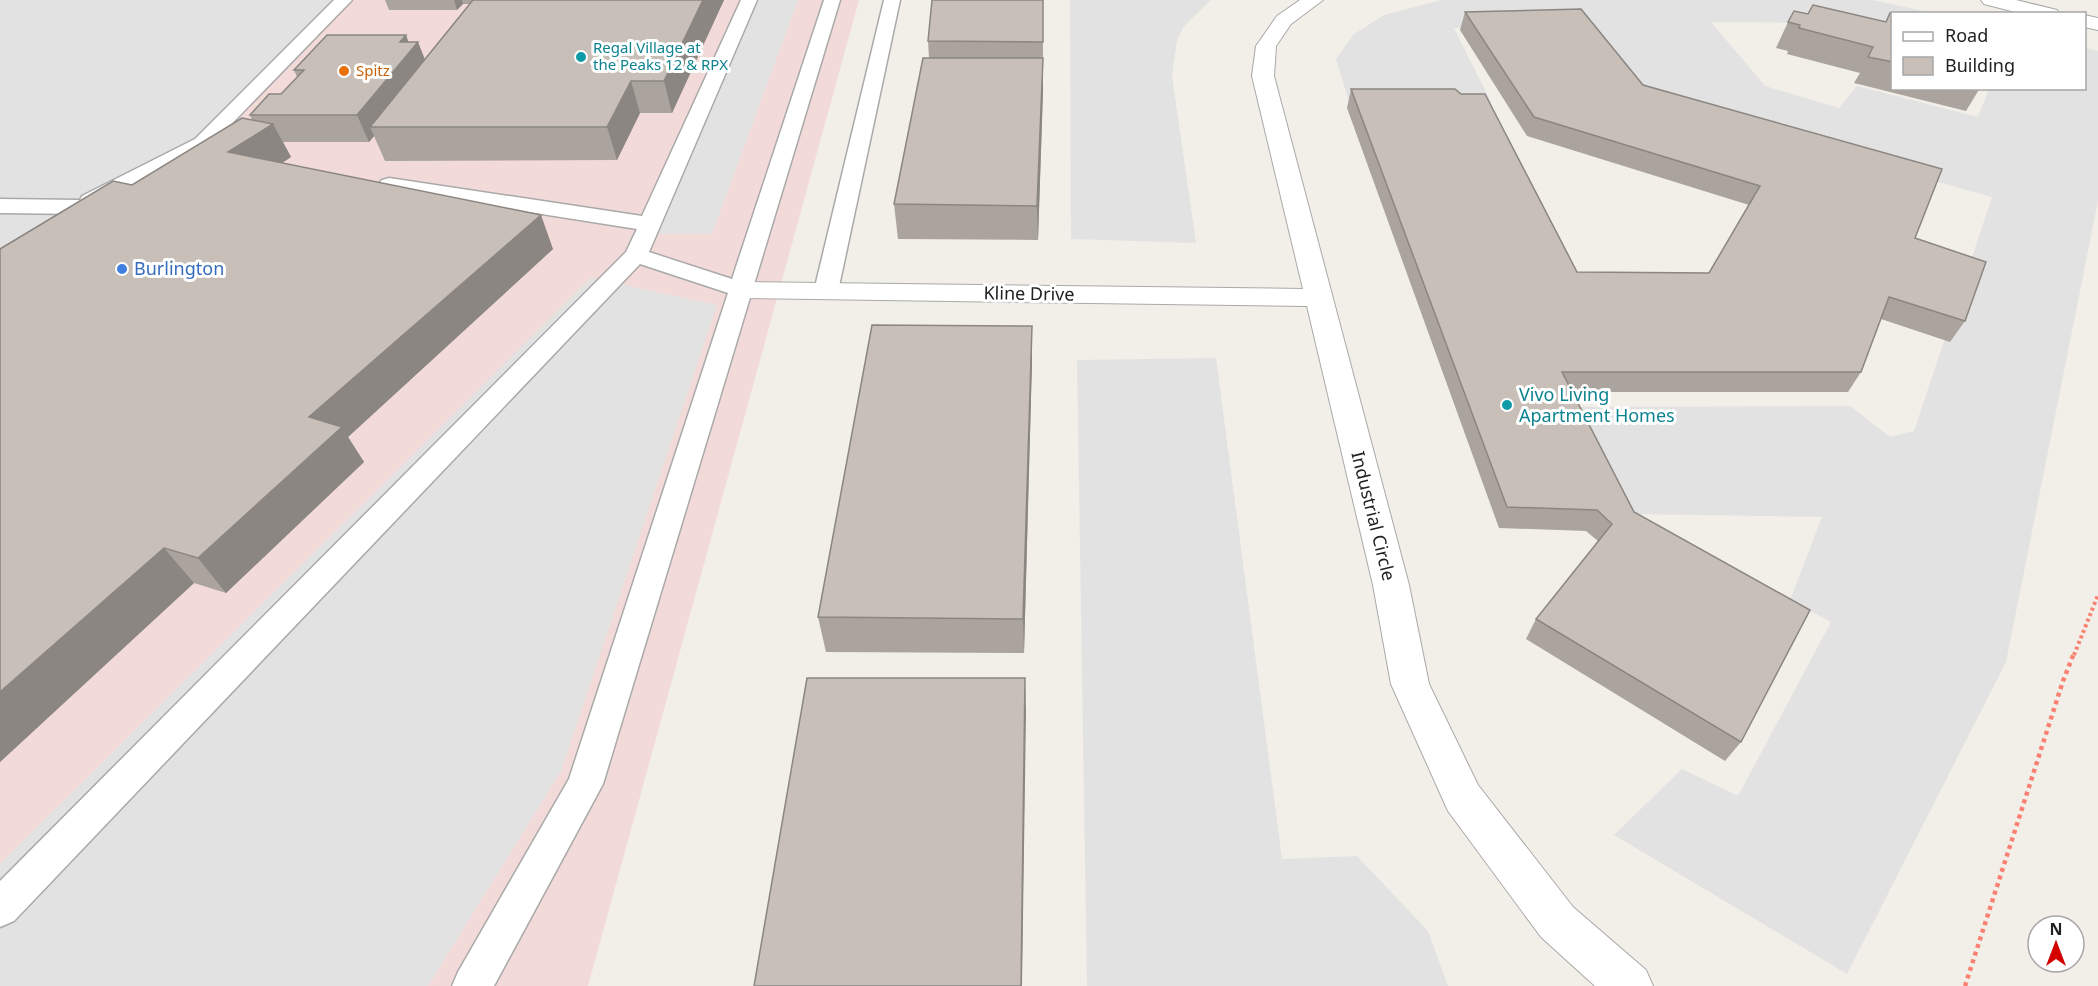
<svg xmlns="http://www.w3.org/2000/svg" width="2098" height="986" font-family="'Noto Sans',sans-serif">
	<rect width="100%" height="100%" fill="#f2efe9"/>
	<path fill="#f2dad9" d="M0 0H859L588 986H0Z"/>
	<g fill="#e2e2e2">
		<path d="M0 0H348L196 152 0 269Z"/>
		<path d="M756 0H798L712 234H657Z"/>
		<path d="M1070 0H1211L1184 26 1177 40 1172 76 1196 243 1071 239Z"/>
		<path d="M1441 0H1872L1933 13 1892 14V39L1829 23 1711 22 1765 86 1839 108 1857 86 1978 117 1989 89 2084 88 2085 48 2098 51V201L2006 662 1847 974 1614 835 1682 769 1738 796 1831 622 1790 600 1822 517 1635 514 1580 407 1850 406 1890 437 1914 431 1992 197 1647 101 1581 22 1454 28 1491 102H1349L1336 59 1354 34 1384 15Z"/>
		<path d="M591 278 717 305 561 771 428 986H0V864Z"/>
		<path d="M1216 358 1282 859 1357 856 1428 931 1448 986H1087L1077 360Z"/>
	</g>
	<g fill="none" stroke-linecap="round" stroke-linejoin="round">
		<g stroke="#a9a9a9" stroke-width="3">
			<g id="lane">
				<path d="M334 0H352L209 147 91 207 88 212 80 214 0 213V199L80 200 82 196 195 139Z"/>
				<path d="M741 0H757L649 252 732 279 824 0H840L603 784 494 986H452L458 972 569 779 728 293 640 264 14 921 0 927V881L626 252 637 229 389 190 382 188 378 184 382 180 389 178 642 216Z"/>
				<path d="M884 0H900L838 291 834 296 826 298 818 296 814 291Z"/>
			</g>
		</g>
		<g stroke="#a9a9a9" stroke-width="2">
			<g id="street">
				<path d="M1300 0H1323L1291 24 1276 46 1274 76 1409 585 1429 684 1478 785 1573 907 1646 970 1653 986H1595L1541 937 1448 811 1391 684 1373 585 1307 306 742 298 732 296 728 290 732 284 742 282 1303 289 1252 76 1256 46 1277 16Z"/>
				<path d="M1981 0H2016L2057 10 2060 14H2023L1984 4Z"/>
				<path d="M2084 15 2098 18V30L2084 27Z"/>
			</g>
		</g>
		<path stroke="#fa8072" stroke-width="4" stroke-dasharray="3 3" stroke-linecap="butt" d="M2074 655 2098 595"/>
		<path stroke="#fa8072" stroke-width="4.5" stroke-dasharray="4 4" stroke-linecap="butt" d="M1965 986 2063 681 2074 653"/>
		<use href="#lane" fill="#fff" fill-rule="evenodd"/>
		<use href="#street" fill="#fff" fill-rule="evenodd"/>
	</g>
	<g fill="#aba49e">
		<path d="M385 0H724L672 113H640L617 160 385 161 374 136 369 142H283L291 157 282 163 553 249 348 437 364 462 226 593 194 583 0 762V249L132 185 252 120 250 115 281 94 297 77 294 70 406 35 408 42 425 59 470 4H463L457 10H389Z"/>
		<path d="M1043 0V90L1038 240 898 239 894 204 929 58 928 41Z"/>
		<path d="M1465 12 1643 85 1915 238 1965 321 1950 342 1881 319 1861 372 1848 392H1573L1741 742 1725 761 1526 639 1536 619 1598 541 1586 531 1499 528 1347 108 1351 89 1577 272 1709 273 1749 205 1527 136 1460 30Z"/>
		<path d="M1808 14 1885 22 1893 14V88H1980L1966 111 1854 83 1860 73 1787 54 1788 51 1776 48 1788 22Z"/>
		<path d="M1032 326V361L1024 653 826 652 818 617Z"/>
	</g>
	<g fill="#8b8681">
		<path d="M454 0H462L463 4 457 10Z"/>
		<path d="M703 0H724L672 113 664 81Z"/>
		<path d="M406 35 411 49 418 42 428 67 370 127 374 136 369 142 357 115 400 42Z"/>
		<path d="M1043 58V90L1038 240 1037 206Z"/>
		<path d="M631 81 640 113 617 160 607 127Z"/>
		<path d="M273 124 291 157 247 186 228 152Z"/>
		<path d="M541 215 553 249 348 437 364 462 226 593 198 558 309 417Z"/>
		<path d="M1032 326V361L1024 653 1023 619Z"/>
		<path d="M164 548 194 583 0 762V692Z"/>
		<path d="M1025 678 1026 712 1022 986H1021Z"/>
	</g>
	<g fill="#c7bfb8" stroke="#8b8681" stroke-width="1.5">
		<path d="M473 0H703L664 81H631L607 127H370Z"/>
		<path d="M932 0H1043V42L928 41Z"/>
		<path d="M1813 5 1886 22 1890 13 1893 14V62L1868 57 1873 47 1799 28 1800 25 1788 22 1794 11 1808 14Z"/>
		<path d="M1581 9 1643 85 1942 169 1915 238 1986 262 1965 321 1889 297 1861 372H1562L1634 512 1810 610 1741 742 1536 619 1612 524 1597 510 1507 507 1351 89H1455L1461 94H1485L1577 272 1709 273 1760 186 1534 117 1465 12Z"/>
		<path d="M327 35H406L400 42H418L357 115H250L269 94H281L304 70H294Z"/>
		<path d="M923 58H1043L1037 206 894 204Z"/>
		<path d="M242 118 273 124 228 152 541 215 309 417 342 427 198 558 164 548 0 692V249L113 181 132 185Z"/>
		<path d="M872 325 1032 326 1023 619 818 617Z"/>
		<path d="M807 678H1025L1021 986H754Z"/>
	</g>
	<g fill="#0f9aa8" stroke="#fff" stroke-width="2">
		<circle cx="581" cy="57" r="6"/>
		<circle cx="1507" cy="405" r="6"/>
	</g>
	<circle fill="#e8710a" stroke="#fff" stroke-width="2" cx="344" cy="71" r="6"/>
	<circle fill="#3f7fe0" stroke="#fff" stroke-width="2" cx="122" cy="269" r="6"/>
	<g text-anchor="middle" stroke-width="6" stroke-linejoin="round" paint-order="stroke">
		<g font-size="15" fill="#0d838f" stroke="#fff" text-anchor="start">
			<text x="593" y="53">Regal Village at<tspan x="593" dy="17">the Peaks 12 &amp; RPX</tspan></text>
		</g>
		<g font-size="15" fill="#c56008" stroke="#fff" text-anchor="start">
			<text x="356" y="76">Spitz</text>
		</g>
		<g font-size="18" fill="#366cbe" stroke="#fff" text-anchor="start">
			<text x="134" y="275">Burlington</text>
		</g>
		<g font-size="18" fill="#222" stroke="#fff">
			<text transform="translate(1029 294) rotate(1)" y="6">Kline Drive</text>
			<text transform="translate(1373 516) rotate(76)" y="6">Industrial Circle</text>
		</g>
		<g font-size="18" fill="#0d838f" stroke="#fff" text-anchor="start">
			<text x="1519" y="401">Vivo Living<tspan x="1519" dy="21">Apartment Homes</tspan></text>
		</g>
	</g>
	<rect x="1891" y="12" width="195" height="78" fill="#ffffff" stroke="#a7a7a7" stroke-width="1.5"/>
	<rect x="1903" y="32" width="30" height="9" fill="#ffffff" stroke="#a7a7a7" stroke-width="1.5"/>
	<text x="1945" y="42" font-size="18" fill="#222222">Road</text>
	<rect x="1903" y="57" width="30" height="18" fill="#c7bfb8" stroke="#a7a7a7" stroke-width="1.5"/>
	<text x="1945" y="72" font-size="18" fill="#222222">Building</text>
	<g transform="translate(2056 944)"><circle r="28" fill="#ffffff" stroke="#a7a7a7" stroke-width="1.5"/>
	<path d="M0-4.5L10 22L0 15L-10 22Z" fill="#d40000"/>
	<text y="-9" font-size="16" font-weight="bold" text-anchor="middle" fill="#222222">N</text>
	</g>
</svg>
